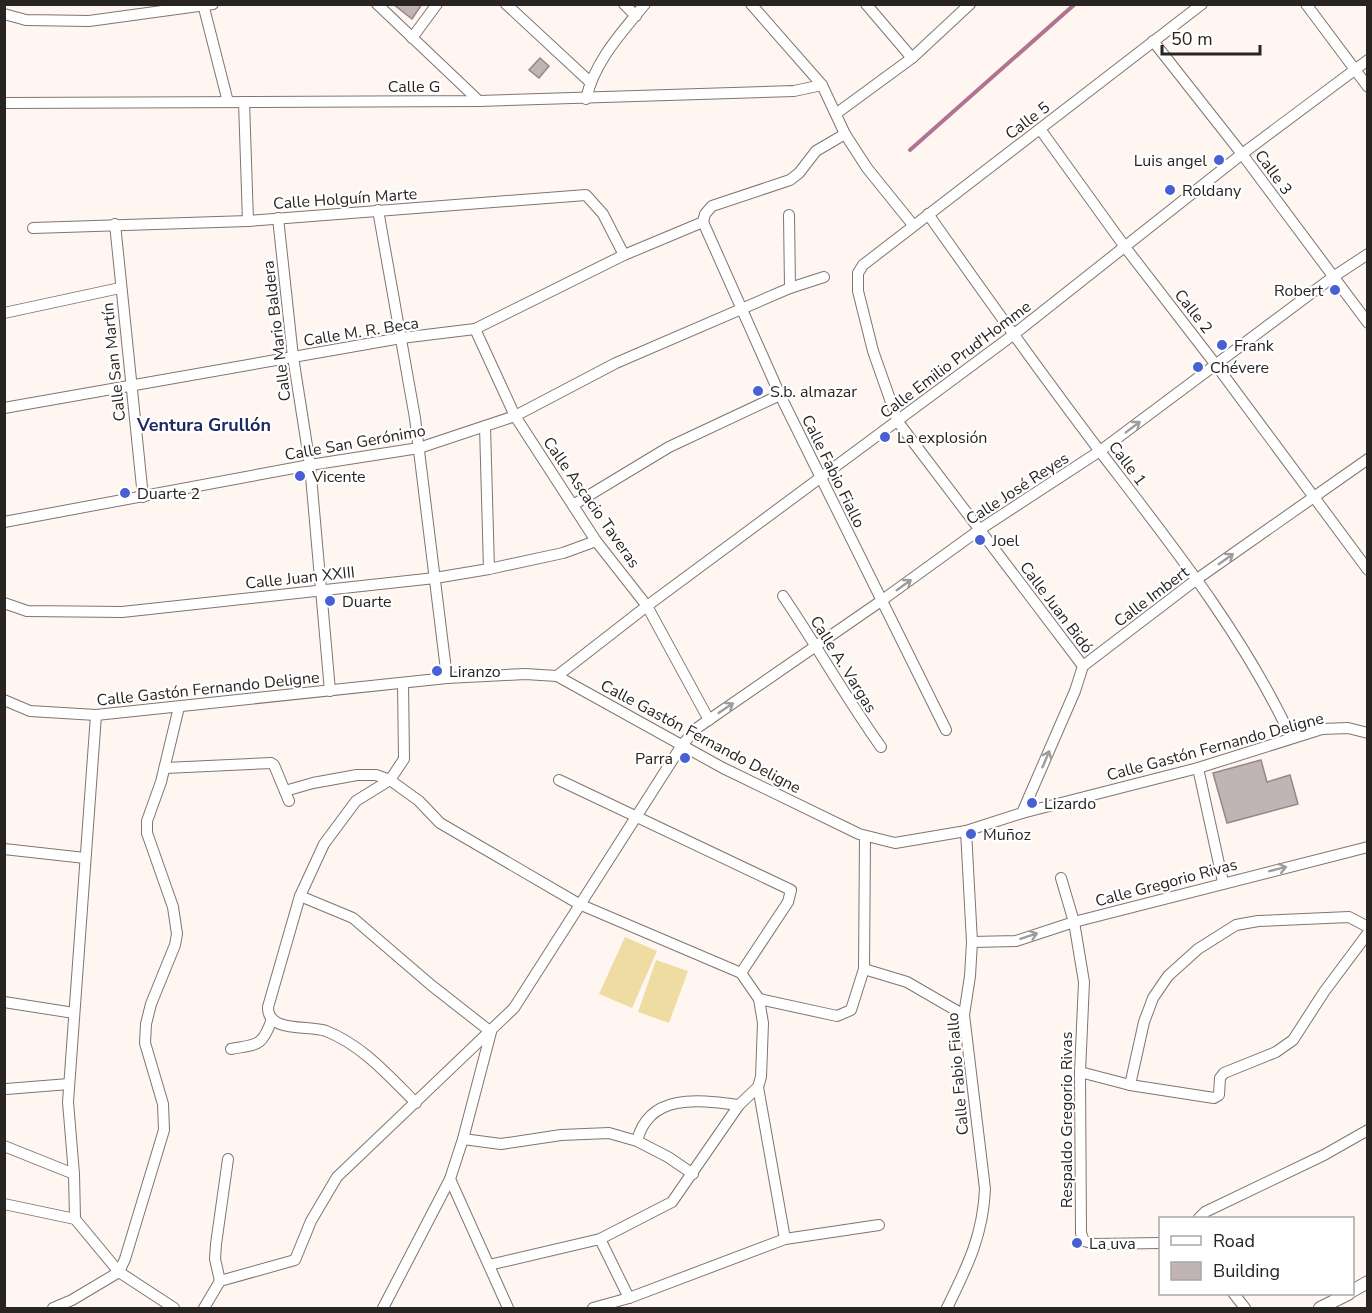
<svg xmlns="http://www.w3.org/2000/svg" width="1372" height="1313" font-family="'Nunito Sans',sans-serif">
	<rect width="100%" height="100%" fill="#fff6f2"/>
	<g fill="#eedca2">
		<path d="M625 937 657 951 632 1008 599 994Z"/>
		<path d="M656 960 688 971 669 1023 638 1012Z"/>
	</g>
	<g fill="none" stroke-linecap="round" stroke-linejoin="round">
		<path stroke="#b07491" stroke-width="4" d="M910 150 1075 4"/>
	</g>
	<g fill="#c1b4b5" stroke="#938788" stroke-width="1.5">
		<path d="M393 4H422L412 19Z"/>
		<path d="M540 58 549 66 539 78 529 70Z"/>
		<path d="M1261 760 1267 782 1290 775 1298 804 1227 823 1213 773Z"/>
	</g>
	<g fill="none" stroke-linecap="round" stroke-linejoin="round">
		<g stroke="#7f7571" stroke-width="12">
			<g id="minor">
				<path d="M203 4 228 102"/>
				<path d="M377 4 479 101"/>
				<path d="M506 4 590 82"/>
				<path d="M624 4 636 16"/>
				<path d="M751 4 822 85 845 134 867 168 913 225"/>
				<path d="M866 4 912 58"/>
				<path d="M1306 4 1368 87"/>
				<path d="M4 14 26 20 89 21 213 4"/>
				<path d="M412 38 437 4"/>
				<path d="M1153 41 1242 154 1368 323"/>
				<path d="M586 99C594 62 622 32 645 4"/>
				<path d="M244 102 248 221"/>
				<path d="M4 103 479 101 794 91 822 85"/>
				<path d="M837 113 912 58 970 4"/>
				<path d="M1040 129 1125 247 1216 365 1368 570"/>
				<path d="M378 210 415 418 447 678"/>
				<path d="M928 214C985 295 1042 375 1102 454 1171 544 1243 634 1291 737"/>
				<path d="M789 215 790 288"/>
				<path d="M278 218 293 357 310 465 330 691"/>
				<path d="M703 222 780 395 946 730"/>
				<path d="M703 222 705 214 712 206 790 180 799 173 816 151 845 134"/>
				<path d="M115 224 143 497"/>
				<path d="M33 228 248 221 586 195 603 214 624 255"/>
				<path d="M4 313 120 288"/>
				<path d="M475 329 515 416 596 541 647 606 709 720"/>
				<path d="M4 408 401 338 475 329 624 255 703 222"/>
				<path d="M485 426 489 569"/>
				<path d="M573 505 669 447 780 395"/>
				<path d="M4 522 310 465 419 448 515 416 616 363 790 288 824 277"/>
				<path d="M783 596C817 646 846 698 881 747"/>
				<path d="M4 603 27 611 122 612 435 578 489 569 563 553 596 541"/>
				<path d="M1083 666 898 422 873 351 858 291V273L863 265 1202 4"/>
				<path d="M557 676 647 606 1013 335 1242 154 1368 60"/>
				<path d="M403 683 404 759 390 780 356 801 324 844 300 896 268 1007C267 1033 309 1025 326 1031 362 1045 389 1076 416 1103"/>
				<path d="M4 700 30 711 96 715 447 678 525 674 557 676 723 768 859 834 895 843 966 831 1022 813 1198 768 1322 729 1348 728 1368 733"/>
				<path d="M165 768 271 763 274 765 289 801"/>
				<path d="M1198 768 1223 882"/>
				<path d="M559 780 791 890 788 902 741 973"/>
				<path d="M285 791 313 783 357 775H376L390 780 419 801 440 823 579 904 741 973 759 999 763 1023 761 1077 758 1087 739 1105 672 1202 600 1239 489 1265"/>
				<path d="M1022 813 1075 691 1083 666 1197 579 1368 459"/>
				<path d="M4 849 85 858"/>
				<path d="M1061 878 1074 922 1084 982 1080 1072 1081 1233 1084 1241 1095 1244 1160 1243"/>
				<path d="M300 896 353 918 431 985 491 1032 463 1139 450 1179 383 1308"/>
				<path d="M972 942 1016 941 1074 922 1368 847"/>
				<path d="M864 969 907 982 964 1015"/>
				<path d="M759 999 837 1016 851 1010 864 969 865 836"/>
				<path d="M4 1002 74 1013"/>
				<path d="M231 1049C258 1044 262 1047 272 1019"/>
				<path d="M1080 1072 1130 1085 1214 1098 1219 1095 1220 1078 1224 1073 1276 1052 1293 1040 1324 992 1368 933"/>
				<path d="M1130 1085 1144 1022 1153 998 1168 976 1198 949 1236 925 1258 921 1349 917 1368 927"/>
				<path d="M758 1087 785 1239"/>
				<path d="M6 1089 69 1084"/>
				<path d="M463 1139 501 1144 561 1135 609 1133 637 1141 668 1157 693 1174"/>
				<path d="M637 1141C649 1092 700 1100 739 1105"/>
				<path d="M4 1146 74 1174"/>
				<path d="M450 1179 508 1308"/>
				<path d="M4 1204 75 1219 119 1272 174 1308"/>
				<path d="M1199 1218 1205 1212 1324 1155 1368 1130"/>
				<path d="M75 1219 74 1174 68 1102 96 715"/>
				<path d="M600 1239 629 1298"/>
				<path d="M220 1281 215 1259 216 1244 228 1159"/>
				<path d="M1234 1294 1245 1308"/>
				<path d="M53 1308 72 1300 119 1272 125 1259 164 1130 163 1104 145 1043 146 1024 151 1004 175 945 177 934 173 907 147 833V821L161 782 179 707"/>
				<path d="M204 1308 220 1281 295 1260 311 1221 337 1177 514 1008 682 745 697 728 881 601 979 530 1100 451 1333 277 1368 254"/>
				<path d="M593 1308 629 1298 785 1239 879 1225"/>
				<path d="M947 1308C967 1267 983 1236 985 1189L964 1015 970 976 972 942 966 831"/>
			</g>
		</g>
		<g stroke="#7f7571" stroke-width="14">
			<g id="tertiary">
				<path d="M1352 1291 1368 1282"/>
				<path d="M1320 1308 1348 1294"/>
			</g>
		</g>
		<use href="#minor" stroke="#fff" stroke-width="10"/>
		<use href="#tertiary" stroke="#fff" stroke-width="12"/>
	</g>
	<defs><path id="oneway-shaft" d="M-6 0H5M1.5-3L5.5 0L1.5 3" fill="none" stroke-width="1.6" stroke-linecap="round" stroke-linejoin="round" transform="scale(1.5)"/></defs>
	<g stroke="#9e9c9c">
		<use href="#oneway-shaft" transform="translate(1133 427) rotate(-37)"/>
		<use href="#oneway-shaft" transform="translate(1226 559) rotate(-35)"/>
		<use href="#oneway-shaft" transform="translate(904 585) rotate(-36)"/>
		<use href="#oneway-shaft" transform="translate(726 708) rotate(-34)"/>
		<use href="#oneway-shaft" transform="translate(1046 759) rotate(-67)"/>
		<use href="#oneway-shaft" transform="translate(1278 869) rotate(-14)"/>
		<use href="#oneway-shaft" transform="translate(1029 936) rotate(-18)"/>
	</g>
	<g fill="#4761d5" stroke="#fff" stroke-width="2">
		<circle cx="1219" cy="160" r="6"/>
		<circle cx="1170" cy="190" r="6"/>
		<circle cx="1335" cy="290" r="6"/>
		<circle cx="1222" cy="345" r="6"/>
		<circle cx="1198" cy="367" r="6"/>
		<circle cx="758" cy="391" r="6"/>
		<circle cx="885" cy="437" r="6"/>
		<circle cx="300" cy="476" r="6"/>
		<circle cx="125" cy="493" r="6"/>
		<circle cx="980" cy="540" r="6"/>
		<circle cx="330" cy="601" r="6"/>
		<circle cx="437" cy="671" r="6"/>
		<circle cx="685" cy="758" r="6"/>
		<circle cx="1032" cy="803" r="6"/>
		<circle cx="971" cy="834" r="6"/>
		<circle cx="1077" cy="1243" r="6"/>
	</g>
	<g text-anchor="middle" stroke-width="4.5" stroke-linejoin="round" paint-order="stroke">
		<g font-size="16" fill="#282422" stroke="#fff">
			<text x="414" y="92">Calle G</text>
			<text transform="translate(1027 120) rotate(-37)" y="6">Calle 5</text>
			<text transform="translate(1274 172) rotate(54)" y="6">Calle 3</text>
			<text transform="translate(345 198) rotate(-4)" y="6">Calle Holguín Marte</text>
			<text transform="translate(1194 311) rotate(52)" y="6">Calle 2</text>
			<text transform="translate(276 331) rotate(-97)" y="6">Calle Mario Baldera</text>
			<text transform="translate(361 331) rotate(-9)" y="6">Calle M. R. Beca</text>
			<text transform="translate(955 359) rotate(-37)" y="6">Calle Emilio Prud'Homme</text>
			<text transform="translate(113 362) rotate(-96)" y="6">Calle San Martín</text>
			<text transform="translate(355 442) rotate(-10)" y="6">Calle San Gerónimo</text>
			<text transform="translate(1128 463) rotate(53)" y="6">Calle 1</text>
			<text transform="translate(834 471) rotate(64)" y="6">Calle Fabio Fiallo</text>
			<text transform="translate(1017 488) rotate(-33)" y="6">Calle José Reyes</text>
			<text transform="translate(592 502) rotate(55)" y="6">Calle Ascacio Taveras</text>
			<text transform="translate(300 577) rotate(-6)" y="6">Calle Juan XXIII</text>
			<text transform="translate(1151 596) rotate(-37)" y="6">Calle Imbert</text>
			<text transform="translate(1057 607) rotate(53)" y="6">Calle Juan Bidó</text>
			<text transform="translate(844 664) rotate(58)" y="6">Calle A. Vargas</text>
			<text transform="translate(208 688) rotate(-6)" y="6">Calle Gastón Fernando Deligne</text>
			<text transform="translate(701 736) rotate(28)" y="6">Calle Gastón Fernando Deligne</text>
			<text transform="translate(1215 746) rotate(-15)" y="6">Calle Gastón Fernando Deligne</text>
			<text transform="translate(1166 882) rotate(-15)" y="6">Calle Gregorio Rivas</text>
			<text transform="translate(957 1074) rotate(-95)" y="6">Calle Fabio Fiallo</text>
			<text transform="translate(1066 1120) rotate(-90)" y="6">Respaldo Gregorio Rivas</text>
		</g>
		<g font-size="16" fill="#282422" stroke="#fff" text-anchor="start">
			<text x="1207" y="166" text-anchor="end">Luis angel</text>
			<text x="1182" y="196">Roldany</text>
			<text x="1323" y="296" text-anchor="end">Robert</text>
			<text x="1234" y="351">Frank</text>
			<text x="1210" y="373">Chévere</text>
			<text x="770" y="397">S.b. almazar</text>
			<text x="897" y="443">La explosión</text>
			<text x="312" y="482">Vicente</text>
			<text x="137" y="499">Duarte 2</text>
			<text x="992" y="546">Joel</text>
			<text x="342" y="607">Duarte</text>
			<text x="449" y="677">Liranzo</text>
			<text x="673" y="764" text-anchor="end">Parra</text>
			<text x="1044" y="809">Lizardo</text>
			<text x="983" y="840">Muñoz</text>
			<text x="1089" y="1249">La uva</text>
		</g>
		<g font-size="18" font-weight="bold" fill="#1c2961" stroke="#fff">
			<text x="204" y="431">Ventura Grullón</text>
		</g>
	</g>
	<rect width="1372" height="1313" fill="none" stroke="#282422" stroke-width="12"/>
	<rect x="1159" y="1217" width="195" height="78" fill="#ffffff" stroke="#a9a7a7" stroke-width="1.5"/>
	<rect x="1171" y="1236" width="30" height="9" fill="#ffffff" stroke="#a9a7a7" stroke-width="1.5"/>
	<text x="1213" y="1247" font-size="18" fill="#282422">Road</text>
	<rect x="1171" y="1262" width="30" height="18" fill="#c1b4b5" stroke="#a9a7a7" stroke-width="1.5"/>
	<text x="1213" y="1277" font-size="18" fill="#282422">Building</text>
	<path d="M1162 45v9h98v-9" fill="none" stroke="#282422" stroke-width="3"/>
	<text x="1171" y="45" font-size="18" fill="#282422" stroke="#ffffff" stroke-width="4.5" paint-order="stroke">50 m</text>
</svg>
